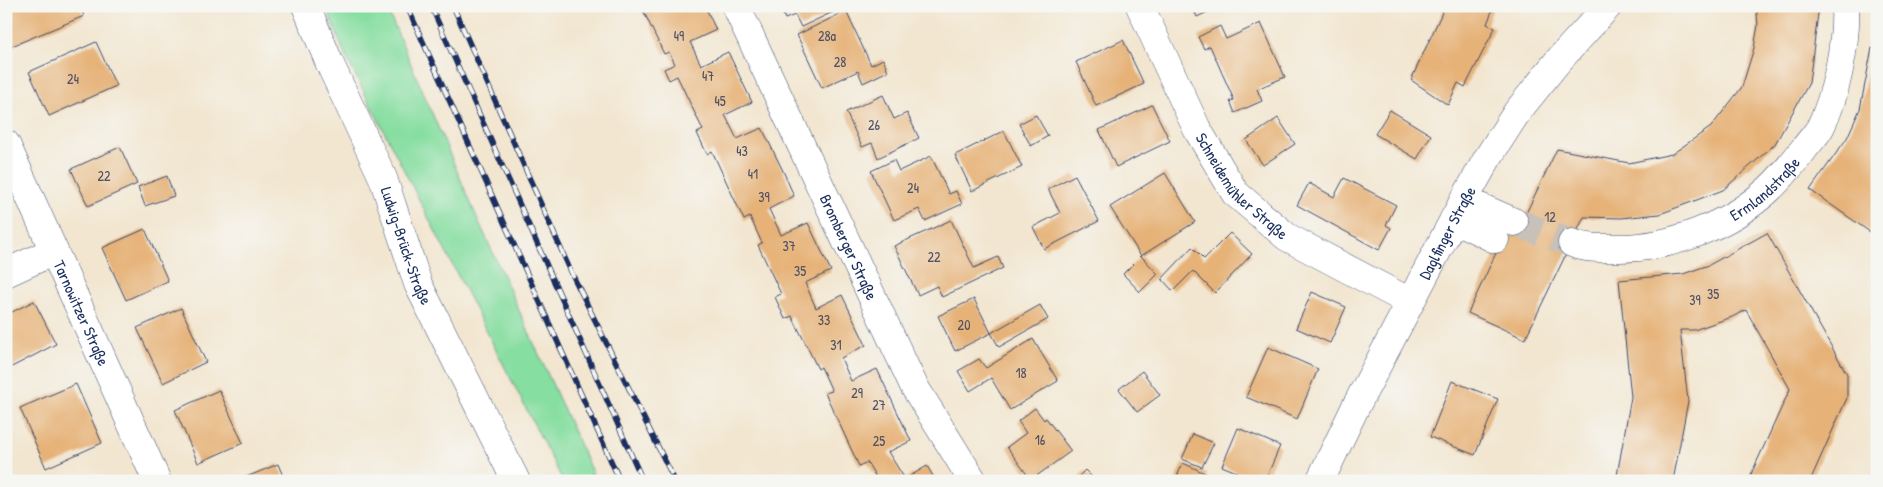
<svg xmlns="http://www.w3.org/2000/svg" width="1883" height="487" font-family="'Patrick Hand',sans-serif">
	<rect width="100%" height="100%" fill="#f6f6f2"/>
	<filter id="ink" filterUnits="userSpaceOnUse"><feTurbulence type="fractalNoise" baseFrequency=".02" numOctaves="2"/><feDisplacementMap in="SourceGraphic" scale="10" xChannelSelector="R" yChannelSelector="G"/><feConvolveMatrix kernelMatrix="1 2 1 2 8 2 1 2 1" color-interpolation-filters="sRGB"/></filter>
	<filter id="wash" filterUnits="userSpaceOnUse"><feTurbulence type="fractalNoise" baseFrequency=".0096" numOctaves="4" result="noise"/><feDisplacementMap in="SourceGraphic" scale="20" xChannelSelector="R" yChannelSelector="G"/><feGaussianBlur stdDeviation="1.12" result="paint"/><feColorMatrix in="noise" values="0 0 0 0 0 0 0 0 0 0 0 0 0 0 0 0 0 1.4 0 .05"/><feComposite in="paint" operator="in"/></filter>
	<g filter="url(#wash)">
		<rect width="100%" height="100%" fill="#f2e6d0"/>
		<path fill="#87dea1" stroke="#518680" d="M326 6H386L475 213 596 481H563L344 53Z"/>
		<g id="blocks">
			<g fill="#e6b278">
				<path d="M6 6H80L84 16 12 46 6 33Z"/>
				<path d="M641 6H705L716 30 690 42 701 65 728 52 752 102 725 115 737 139 762 128 784 173 794 196 769 209 781 235 808 223 831 271 805 283 816 308 842 295 866 345 841 358 851 381 877 369 911 441 888 452 905 479 927 466 936 481H871L876 477 867 462 859 466 825 393 832 391 821 367 818 369 792 316 785 319 775 297 781 294 758 245 762 243 750 217 744 220 712 151 707 154 697 133 703 130 677 76 669 80 664 69 675 64 669 52 664 54Z"/>
				<path d="M779 6H833L835 11 801 27 795 15 785 19Z"/>
				<path d="M1192 6H1220L1197 17Z"/>
				<path d="M1445 6H1494L1487 24 1495 28 1465 87 1458 83 1448 105 1411 80Z"/>
				<path d="M1756 6H1819L1809 83 1775 144 1723 190 1660 214 1621 218 1584 217 1525 339 1468 313 1509 225 1518 230 1557 149 1629 163 1672 154 1711 127 1742 87 1754 48 1758 25Z"/>
				<path d="M846 11 871 65 883 59 888 71 863 83 858 71 822 88 797 35Z"/>
				<path d="M1261 23 1285 77 1257 89 1262 101 1235 113 1230 101 1234 100 1210 46 1204 49 1198 37 1220 26 1226 39Z"/>
				<path d="M1123 40 1144 84 1096 106 1076 62Z"/>
				<path d="M96 42 116 86 49 116 29 72Z"/>
				<path d="M1872 48 1877 49V237L1810 190 1847 138 1860 109Z"/>
				<path d="M883 95 894 119 907 113 919 138 878 158 872 143 862 147 846 112Z"/>
				<path d="M1152 105 1170 141 1116 167 1099 130Z"/>
				<path d="M1390 110 1431 135 1417 159 1375 134Z"/>
				<path d="M1036 115 1048 136 1031 146 1019 124Z"/>
				<path d="M1278 118 1295 144 1263 165 1246 140Z"/>
				<path d="M1004 131 1022 167 972 191 955 155Z"/>
				<path d="M120 147 137 184 88 206 71 169Z"/>
				<path d="M931 156 949 194 956 191 962 204 925 221 919 209 894 220 871 171 894 160 899 171Z"/>
				<path d="M1165 173 1195 222 1141 256 1110 207Z"/>
				<path d="M1075 175 1099 221 1044 249 1033 227 1060 213 1048 189Z"/>
				<path d="M167 176 174 196 145 206 138 187Z"/>
				<path d="M1344 178 1396 205 1386 225 1391 228 1379 250 1297 205 1309 183 1334 197Z"/>
				<path d="M951 220 974 268 998 257 1003 268 942 297 937 286 918 295 894 246Z"/>
				<path d="M145 229 168 281 126 300 102 248Z"/>
				<path d="M1230 233 1252 254 1215 293 1193 271 1173 291 1162 279 1192 247 1204 259Z"/>
				<path d="M1767 233 1847 374V398L1810 481H1748L1790 389 1746 310 1732 317 1694 330H1680L1688 401 1673 481H1616L1631 397 1619 280 1683 274 1709 265Z"/>
				<path d="M1141 256 1158 274 1140 292 1123 274Z"/>
				<path d="M1312 292 1346 307 1330 343 1296 328Z"/>
				<path d="M974 299 991 333 955 351 938 316Z"/>
				<path d="M34 301 56 344 6 370V315Z"/>
				<path d="M1040 305 1048 319 999 347 991 333Z"/>
				<path d="M181 308 206 362 163 383 137 328Z"/>
				<path d="M1033 339 1058 381 1010 410 991 378 970 391 958 371 979 359 986 368Z"/>
				<path d="M1268 347 1318 369 1297 419 1246 397Z"/>
				<path d="M1142 371 1160 395 1137 412 1119 389Z"/>
				<path d="M1452 381 1498 399 1475 455 1430 437Z"/>
				<path d="M76 384 102 443 46 468 20 408Z"/>
				<path d="M219 390 243 443 198 463 175 410Z"/>
				<path d="M1035 408 1044 420 1046 418 1071 451 1031 480 1007 447 1026 433 1018 421Z"/>
				<path d="M1238 428 1280 446 1265 481H1258L1222 466Z"/>
				<path d="M1193 434 1214 443 1202 467 1182 459Z"/>
				<path d="M1183 463 1207 474 1204 481H1175Z"/>
				<path d="M278 464 285 481H237Z"/>
				<path d="M1085 470 1096 481H1074Z"/>
			</g>
		</g>
	</g>
	<g filter="url(#ink)">
		<use href="#blocks" fill-opacity="0" stroke="#3b4a6f" stroke-width="1"/>
		<g fill="none" stroke-linecap="round" stroke-linejoin="round">
			<path stroke="#c7c1b9" stroke-width="28" stroke-dasharray="28 14" stroke-linecap="butt" d="M1514 222 1572 243"/>
			<g stroke="#3b4a6f" stroke-width="29">
				<g id="minor">
					<path id="s1" d="M306 6 329 62 383 178 418 284 516 481"/>
					<path id="s2" d="M736 6 914 386 973 481"/>
					<path id="s3" d="M1140 6 1197 129 1235 193 1287 237 1410 302"/>
					<path id="s4" d="M6 144 157 481"/>
					<path d="M1464 200 1514 222"/>
					<path d="M1454 219 1495 239"/>
					<path id="s5" d="M1572 243C1587 249 1601 248 1617 248 1669 249 1730 225 1769 189 1782 177 1793 163 1804 149 1809 142 1816 135 1820 128 1836 97 1847 41 1845 6"/>
					<path d="M6 273 54 251"/>
					<path id="s6" d="M1320 481 1355 408 1464 200 1487 159 1517 112 1558 61 1608 6"/>
				</g>
			</g>
			<use href="#minor" stroke="#fff" stroke-width="28"/>
			<g stroke="#1b2f5e" stroke-width="5.5">
				<g id="rail">
					<path d="M407 6 620 481"/>
					<path d="M431 6 643 481"/>
					<path d="M453 6 572 274 675 481"/>
				</g>
			</g>
			<use href="#rail" stroke="#f6f6f2" stroke-width="4" stroke-dasharray="11" stroke-linecap="butt"/>
		</g>
	</g>
	<g text-anchor="middle" stroke-width="4" stroke-linejoin="round" paint-order="stroke">
		<g font-size="14" fill="#4e5064">
			<text x="679" y="41">49</text>
			<text x="827" y="41">28a</text>
			<text x="840" y="67">28</text>
			<text x="708" y="81">47</text>
			<text x="73" y="84">24</text>
			<text x="720" y="106">45</text>
			<text x="874" y="130">26</text>
			<text x="742" y="156">43</text>
			<text x="753" y="179">41</text>
			<text x="104" y="181">22</text>
			<text x="913" y="193">24</text>
			<text x="764" y="202">39</text>
			<text x="1550" y="222">12</text>
			<text x="789" y="251">37</text>
			<text x="934" y="262">22</text>
			<text x="800" y="276">35</text>
			<text x="1713" y="299">35</text>
			<text x="1695" y="305">39</text>
			<text x="824" y="325">33</text>
			<text x="964" y="330">20</text>
			<text x="836" y="350">31</text>
			<text x="1021" y="378">18</text>
			<text x="857" y="398">29</text>
			<text x="879" y="410">27</text>
			<text x="1040" y="445">16</text>
			<text x="879" y="446">25</text>
		</g>
		<g font-size="16" fill="#1b2f5e" stroke="#f6f6f2">
			<text dy="6" stroke="none"><textPath href="#s3" startOffset="209">Schneidemühler Straße</textPath></text>
			<text dy="6" stroke="none"><textPath href="#s5" startOffset="209">Ermlandstraße</textPath></text>
			<text dy="6" stroke="none"><textPath href="#s6" startOffset="279">Daglfinger Straße</textPath></text>
			<text dy="6" stroke="none"><textPath href="#s1" startOffset="260">Ludwig-Brück-Straße</textPath></text>
			<text dy="6" stroke="none"><textPath href="#s2" startOffset="266">Bromberger Straße</textPath></text>
			<text dy="6" stroke="none"><textPath href="#s4" startOffset="185">Tarnowitzer Straße</textPath></text>
		</g>
	</g>
	<rect width="1883" height="487" fill="none" stroke="#f6f6f2" stroke-width="25"/>
</svg>
